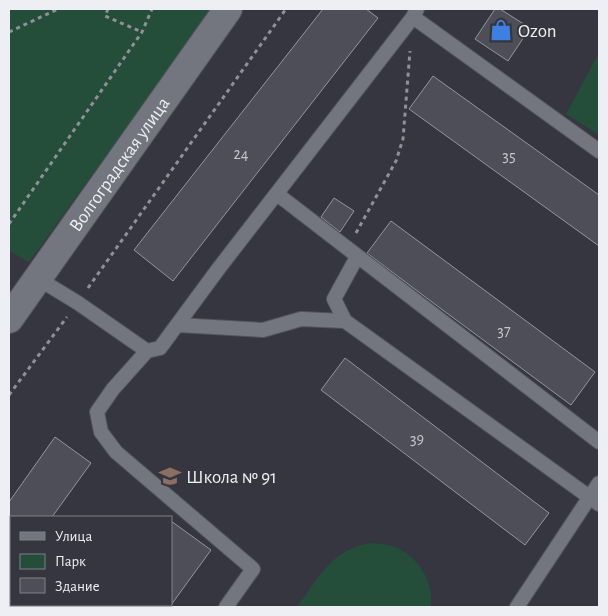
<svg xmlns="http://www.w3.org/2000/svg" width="608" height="616" font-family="'Alegreya Sans',sans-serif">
	<rect width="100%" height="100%" fill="#35363f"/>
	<g fill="#244e39">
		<path d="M10 9H212L29 262 9 251V11Z"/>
		<path d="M599 53V135L566 114Z"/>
		<path d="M372 543C380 544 387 544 395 547 419 557 434 582 431 607H297C319 578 332 548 372 543Z"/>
	</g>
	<g fill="#4d4e57" stroke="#93959f">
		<path d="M323 9H366L378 18 173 281 134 250Z"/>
		<path d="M495 9H500L530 28 508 61 475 39Z"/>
		<path d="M433 76 599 195V246L409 109Z"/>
		<path d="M334 198 354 211 340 232 321 217Z"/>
		<path d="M391 221 595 372 571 405 436 305 367 253Z"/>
		<path d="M345 358 549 513 525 545 321 390Z"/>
		<path d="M55 437 91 463 52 517H9V502Z"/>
		<path d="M171 521 211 550 171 605Z"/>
	</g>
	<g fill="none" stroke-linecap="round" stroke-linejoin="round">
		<g stroke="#53545c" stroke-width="16">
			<g id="lane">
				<path d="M413 17 599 151"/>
				<path d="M277 194 599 442"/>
				<path d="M357 257 334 299 345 321 599 504"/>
				<path d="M37 278 78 303 147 351 160 348 219 268 413 17 417 9"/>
				<path d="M178 325 263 330 301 319 345 321"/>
				<path d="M147 351 113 389 97 412 101 432 116 452 253 569 226 607"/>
				<path d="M517 607 599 483"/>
			</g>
		</g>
		<g stroke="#53545c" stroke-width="30">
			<g id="secondary">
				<path id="s1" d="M9 319 228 9"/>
			</g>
		</g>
		<g stroke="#909198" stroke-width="3" stroke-dasharray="4 4" stroke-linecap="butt">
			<path d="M108 9 105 16 142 32"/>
			<path d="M9 32 58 9"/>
			<path d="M9 224 142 32 152 9"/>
			<path d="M356 233 396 161 403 139 410 51"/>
			<path d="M88 288 286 9"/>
			<path d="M9 395 67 317"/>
		</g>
		<use href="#lane" stroke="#74767f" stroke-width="14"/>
		<use href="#secondary" stroke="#74767f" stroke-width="28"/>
	</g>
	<defs>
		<g id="shop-bare" transform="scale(1.725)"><path d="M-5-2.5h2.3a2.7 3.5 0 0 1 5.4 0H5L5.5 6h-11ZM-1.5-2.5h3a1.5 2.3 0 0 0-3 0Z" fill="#3f7fe0" stroke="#35363f" stroke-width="2.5" paint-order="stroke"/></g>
		<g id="school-bare" transform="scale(1.725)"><path d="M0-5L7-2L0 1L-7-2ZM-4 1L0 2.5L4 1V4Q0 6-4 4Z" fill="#8d6e63" stroke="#35363f" stroke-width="2.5" paint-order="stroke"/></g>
	</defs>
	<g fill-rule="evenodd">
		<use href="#shop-bare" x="501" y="30"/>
		<use href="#school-bare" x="170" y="476"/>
	</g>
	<g text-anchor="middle" stroke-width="4" stroke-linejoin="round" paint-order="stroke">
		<g font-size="16" fill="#c6c7cd">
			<text x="241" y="159">24</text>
			<text x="509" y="161">35</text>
			<text x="504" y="336">37</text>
			<text x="417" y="444">39</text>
		</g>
		<g font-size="19" fill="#eeeff4" stroke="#35363f" text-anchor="start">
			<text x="518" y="37">Ozon</text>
			<text x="186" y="483">Школа № 91</text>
		</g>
		<g font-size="19" fill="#eeeff4" stroke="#35363f">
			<text dy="7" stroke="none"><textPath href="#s1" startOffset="190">Волгоградская улица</textPath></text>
		</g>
	</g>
	<rect width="608" height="616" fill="none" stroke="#eeeff4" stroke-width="20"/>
	<rect x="10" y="516" width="162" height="90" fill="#35363f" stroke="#7f8087"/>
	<rect x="20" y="532" width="25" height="8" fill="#74767f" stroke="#7f8087"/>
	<text x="55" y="541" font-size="15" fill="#eeeff4">Улица</text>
	<rect x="20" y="554" width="25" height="15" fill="#244e39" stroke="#7f8087"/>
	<text x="55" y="566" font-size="15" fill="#eeeff4">Парк</text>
	<rect x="20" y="578" width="25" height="15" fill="#4d4e57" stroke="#7f8087"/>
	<text x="55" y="591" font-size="15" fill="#eeeff4">Здание</text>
</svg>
